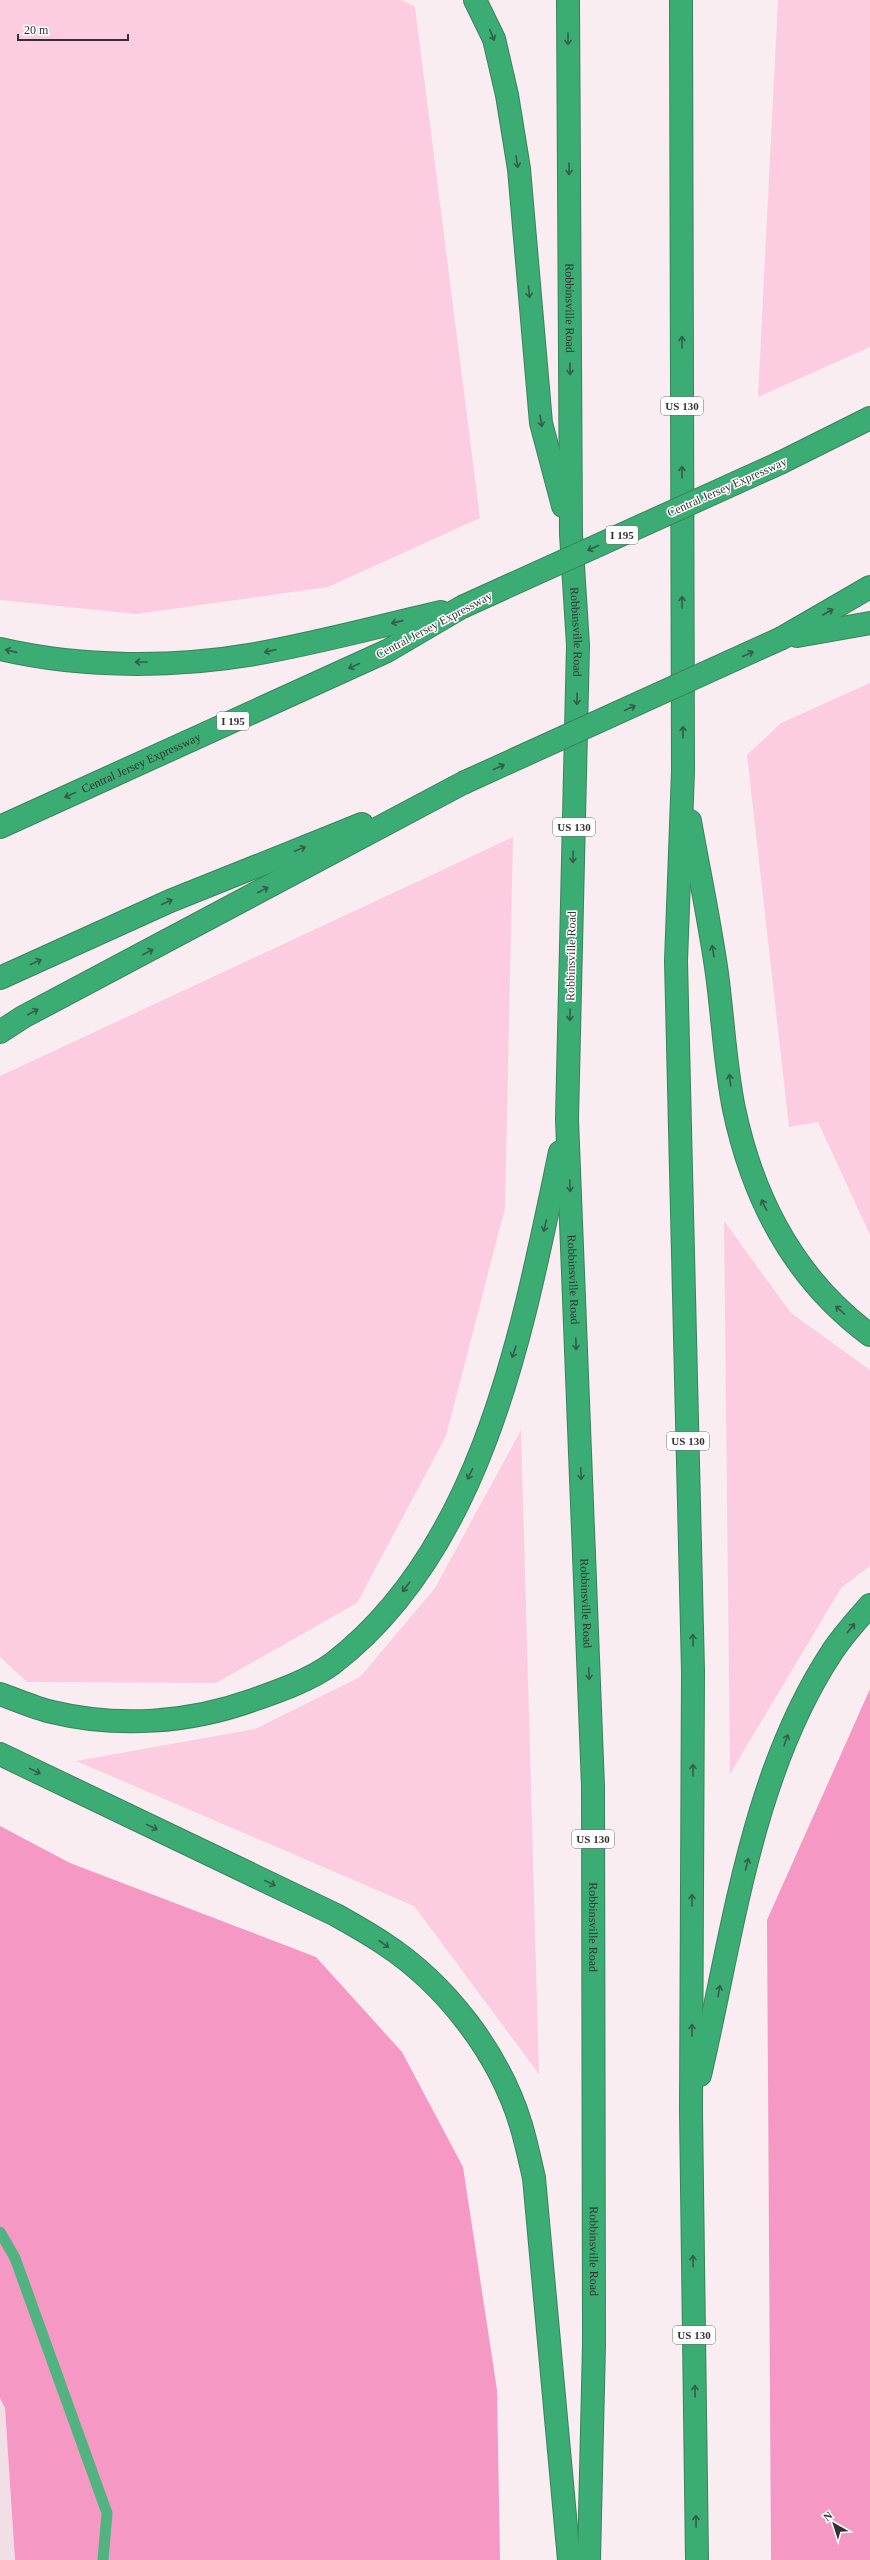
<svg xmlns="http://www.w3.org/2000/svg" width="870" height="2560" font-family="Georgia,serif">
	<rect width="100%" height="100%" fill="#f9edf2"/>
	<path fill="#f2dee6" d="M0 2398 5 2408 15 2560H0Z"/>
	<g fill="#fccde1">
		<path d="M0 0H402L415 7 480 518 328 587 136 614 0 600Z"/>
		<path d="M778 0H870V347L758 397Z"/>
		<path d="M870 683V1235L818 1122 789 1127 747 755 781 723Z"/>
		<path d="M513 837 505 1208 446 1436 357 1603 216 1683 27 1682 0 1657V1076Z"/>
		<path d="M724 1221 791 1313 870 1370V1566L841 1588 730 1774Z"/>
		<path d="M521 1430 539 2074 414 1906 76 1761 255 1729 360 1677 435 1588Z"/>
	</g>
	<g fill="#f599c4">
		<path d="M870 1689V2560H771L767 1920Z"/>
		<path d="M0 1826 70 1863 316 1957 402 2052 463 2167 497 2390 500 2560H15L5 2408 0 2398Z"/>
	</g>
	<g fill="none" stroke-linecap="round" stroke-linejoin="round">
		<path stroke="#51b37f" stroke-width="11" d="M0 2232 15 2258 107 2513 103 2560"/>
		<g stroke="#39825d" stroke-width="24">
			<g id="highway">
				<path d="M475 0 494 39 507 95 519 169 541 423 563 506"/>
				<path id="s1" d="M568 0 571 534 578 645 567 1119 593 1786 594 2344 589 2560"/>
				<path d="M681 0 683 771 676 961 693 1671 691 2111 697 2560"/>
				<path d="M782 462 870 418"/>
				<path d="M797 636 870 623"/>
				<path d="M782 638 870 587"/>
				<path d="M0 649C81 668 173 668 255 654 318 643 380 626 441 612"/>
				<path d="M690 821C699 872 710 923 717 974 723 1018 725 1065 734 1109 753 1199 794 1279 870 1335"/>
				<path id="s2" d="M0 827 387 651 462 607"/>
				<path d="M0 978 170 901 362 824"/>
				<path d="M0 1032 23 1017 463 783"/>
				<path d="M0 1694C17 1700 35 1708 52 1712 118 1728 189 1723 253 1700 279 1691 310 1680 332 1664 484 1548 523 1327 560 1152"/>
				<path d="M0 1754 336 1915C352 1924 368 1933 383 1943 446 1984 499 2053 521 2125 526 2142 530 2160 534 2178L569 2560"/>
				<path d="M700 2075C733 1934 751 1775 832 1652 843 1635 857 1620 870 1605"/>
			</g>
		</g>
		<use href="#highway" stroke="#3bad74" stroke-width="22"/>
		<g stroke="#39825d" stroke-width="24" stroke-linecap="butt">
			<g id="highway-bridge">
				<path d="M462 607 782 462"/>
				<path d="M463 783 782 638"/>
			</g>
		</g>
		<use href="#highway-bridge" stroke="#3bad74" stroke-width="22"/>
	</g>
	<defs><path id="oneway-shaft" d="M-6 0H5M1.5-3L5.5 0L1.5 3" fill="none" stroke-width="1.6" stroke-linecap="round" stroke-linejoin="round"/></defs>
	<g stroke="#375c49">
		<use href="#oneway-shaft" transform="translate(492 35) rotate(67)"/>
		<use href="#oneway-shaft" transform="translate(568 39) rotate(90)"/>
		<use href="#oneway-shaft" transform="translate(517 162) rotate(81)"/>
		<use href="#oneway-shaft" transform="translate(569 169) rotate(90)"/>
		<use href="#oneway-shaft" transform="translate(529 292) rotate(85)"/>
		<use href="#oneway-shaft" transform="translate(682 342) rotate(-90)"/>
		<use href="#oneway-shaft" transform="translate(570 369) rotate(90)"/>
		<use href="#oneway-shaft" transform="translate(541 421) rotate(81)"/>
		<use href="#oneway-shaft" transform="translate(682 472) rotate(-90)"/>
		<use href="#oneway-shaft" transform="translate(593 548) rotate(156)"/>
		<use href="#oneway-shaft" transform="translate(682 602) rotate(-90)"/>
		<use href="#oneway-shaft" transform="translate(828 612) rotate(-30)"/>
		<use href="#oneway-shaft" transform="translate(397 622) rotate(167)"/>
		<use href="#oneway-shaft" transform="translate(11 651) rotate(-167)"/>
		<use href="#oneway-shaft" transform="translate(270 651) rotate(167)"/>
		<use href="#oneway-shaft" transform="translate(748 654) rotate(-24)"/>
		<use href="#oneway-shaft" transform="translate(141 662) rotate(-180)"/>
		<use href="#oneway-shaft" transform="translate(354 666) rotate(156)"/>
		<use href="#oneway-shaft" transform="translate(577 699) rotate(91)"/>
		<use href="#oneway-shaft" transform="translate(630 708) rotate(-24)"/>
		<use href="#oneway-shaft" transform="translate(683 732) rotate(-90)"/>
		<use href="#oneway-shaft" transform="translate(499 767) rotate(-24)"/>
		<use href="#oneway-shaft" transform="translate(70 795) rotate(156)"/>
		<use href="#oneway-shaft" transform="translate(300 849) rotate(-22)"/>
		<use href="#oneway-shaft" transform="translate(573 857) rotate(91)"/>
		<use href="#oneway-shaft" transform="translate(263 890) rotate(-28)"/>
		<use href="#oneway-shaft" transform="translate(167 902) rotate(-24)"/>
		<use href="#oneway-shaft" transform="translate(713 951) rotate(-100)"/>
		<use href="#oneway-shaft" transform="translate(148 952) rotate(-28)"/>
		<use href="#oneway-shaft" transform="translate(36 962) rotate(-24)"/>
		<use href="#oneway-shaft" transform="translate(33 1012) rotate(-28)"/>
		<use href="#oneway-shaft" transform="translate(570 1015) rotate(91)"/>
		<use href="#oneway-shaft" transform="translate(730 1080) rotate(-97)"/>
		<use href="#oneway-shaft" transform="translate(570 1186) rotate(88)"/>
		<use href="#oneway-shaft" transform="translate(764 1205) rotate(-116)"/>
		<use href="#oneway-shaft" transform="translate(545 1226) rotate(103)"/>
		<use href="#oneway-shaft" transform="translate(840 1310) rotate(-138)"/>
		<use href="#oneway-shaft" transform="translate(576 1344) rotate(88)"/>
		<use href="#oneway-shaft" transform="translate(514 1352) rotate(109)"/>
		<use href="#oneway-shaft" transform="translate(470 1474) rotate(115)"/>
		<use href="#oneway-shaft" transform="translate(581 1474) rotate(88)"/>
		<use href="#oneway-shaft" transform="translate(406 1587) rotate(127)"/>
		<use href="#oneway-shaft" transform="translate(851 1628) rotate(-51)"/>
		<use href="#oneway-shaft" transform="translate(693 1640) rotate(-91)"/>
		<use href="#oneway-shaft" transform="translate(589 1674) rotate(88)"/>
		<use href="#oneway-shaft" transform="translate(786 1740) rotate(-71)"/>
		<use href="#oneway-shaft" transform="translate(693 1770) rotate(-90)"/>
		<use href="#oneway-shaft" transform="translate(35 1771) rotate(26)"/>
		<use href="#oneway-shaft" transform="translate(152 1827) rotate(26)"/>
		<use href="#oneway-shaft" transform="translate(747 1864) rotate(-76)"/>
		<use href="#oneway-shaft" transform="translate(270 1883) rotate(26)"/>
		<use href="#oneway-shaft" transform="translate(692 1900) rotate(-90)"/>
		<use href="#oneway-shaft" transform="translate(384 1944) rotate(35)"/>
		<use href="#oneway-shaft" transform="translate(719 1991) rotate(-80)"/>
		<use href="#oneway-shaft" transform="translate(692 2030) rotate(-90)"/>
		<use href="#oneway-shaft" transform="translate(693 2261) rotate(-91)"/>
		<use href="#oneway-shaft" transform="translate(695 2391) rotate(-91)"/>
		<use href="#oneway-shaft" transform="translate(696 2521) rotate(-91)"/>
	</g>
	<g text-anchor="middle" stroke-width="3" stroke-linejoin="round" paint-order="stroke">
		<g fill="#fff" stroke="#726f70" stroke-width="1">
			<rect x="661" y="397" width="42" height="18" rx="3"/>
			<rect x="606" y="526" width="32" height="18" rx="3"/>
			<rect x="217" y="712" width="32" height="18" rx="3"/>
			<rect x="553" y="818" width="42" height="18" rx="3"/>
			<rect x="667" y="1432" width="42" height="18" rx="3"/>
			<rect x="572" y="1830" width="42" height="18" rx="3"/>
			<rect x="673" y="2326" width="42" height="18" rx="3"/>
		</g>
		<g font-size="11" font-weight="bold" fill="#353132">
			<text x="682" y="410">US 130</text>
			<text x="622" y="539">I 195</text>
			<text x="233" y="725">I 195</text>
			<text x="574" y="831">US 130</text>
			<text x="688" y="1445">US 130</text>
			<text x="593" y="1843">US 130</text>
			<text x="694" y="2339">US 130</text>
		</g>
		<g font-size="12" fill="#353132" stroke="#fff">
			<text dy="4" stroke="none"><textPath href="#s1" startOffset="308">Robbinsville Road</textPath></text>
			<text transform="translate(727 487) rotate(-24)" y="4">Central Jersey Expressway</text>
			<text transform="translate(434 625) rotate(-28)" y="4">Central Jersey Expressway</text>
			<text dy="4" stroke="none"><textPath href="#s1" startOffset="632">Robbinsville Road</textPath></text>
			<text dy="4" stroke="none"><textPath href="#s2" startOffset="155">Central Jersey Expressway</textPath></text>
			<text transform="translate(571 956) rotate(-89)" y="4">Robbinsville Road</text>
			<text dy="4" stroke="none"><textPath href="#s1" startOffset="1280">Robbinsville Road</textPath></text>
			<text dy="4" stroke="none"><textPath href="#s1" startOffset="1604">Robbinsville Road</textPath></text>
			<text dy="4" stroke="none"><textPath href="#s1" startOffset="1928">Robbinsville Road</textPath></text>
			<text dy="4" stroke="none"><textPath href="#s1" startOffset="2252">Robbinsville Road</textPath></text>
		</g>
	</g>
	<g transform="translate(834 2524) rotate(321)" stroke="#ffffff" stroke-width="3" paint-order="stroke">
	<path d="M0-3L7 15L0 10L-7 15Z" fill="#353132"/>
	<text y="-6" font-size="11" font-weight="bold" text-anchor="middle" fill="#353132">N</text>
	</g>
	<path d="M18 34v6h110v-6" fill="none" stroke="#353132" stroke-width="2"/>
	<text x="24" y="34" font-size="12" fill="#353132" stroke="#ffffff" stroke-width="3" paint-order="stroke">20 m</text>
</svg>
